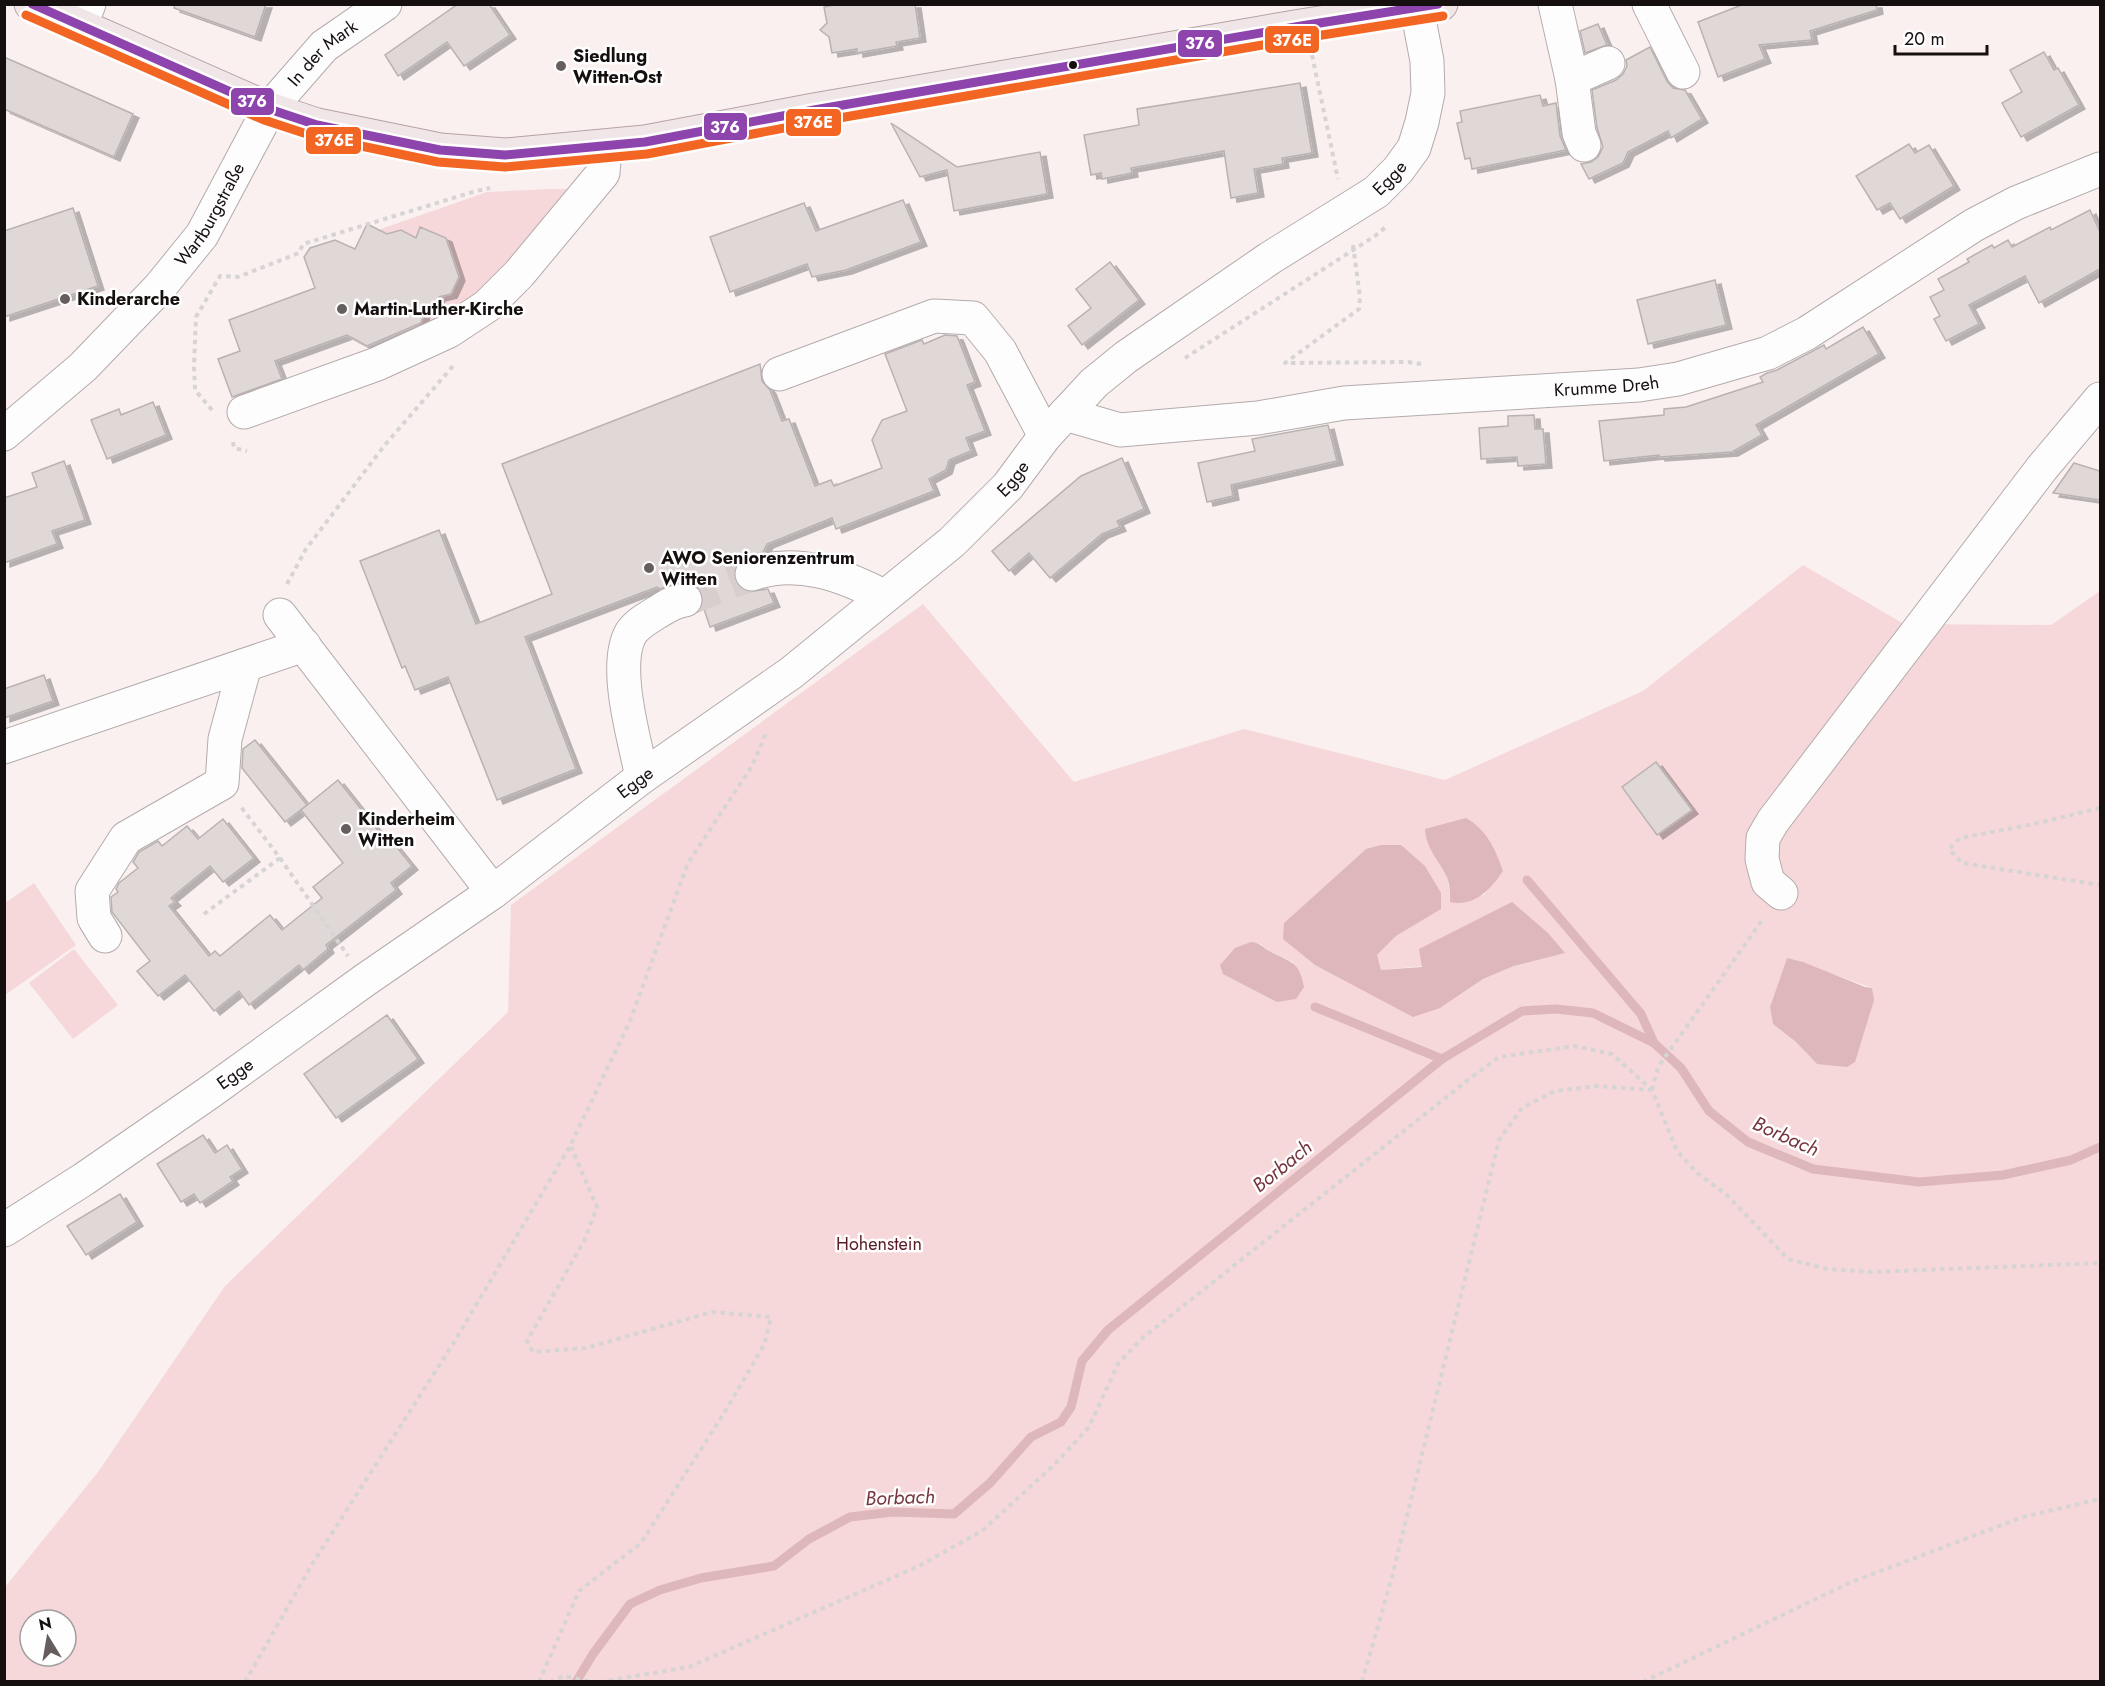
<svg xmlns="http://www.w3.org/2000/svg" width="2105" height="1686" font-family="Jost,sans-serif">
	<defs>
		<filter id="shadow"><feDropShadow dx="6" dy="4" stdDeviation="0" flood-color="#0004"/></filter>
	</defs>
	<rect width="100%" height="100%" fill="#faf0f0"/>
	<g fill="#f6d8da" fill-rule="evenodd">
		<path d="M549 189H574L491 291 410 338 421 321 418 312 435 307 439 297 451 294 459 277 446 238 420 228 416 238 401 230 380 236 378 230 487 192Z"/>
		<path d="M1803 565 1904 624 2051 625 2100 591V1681L5 1682V1587L98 1472 225 1286 508 1012 511 905 923 604 1074 782 1244 729 1445 780 1643 691ZM1366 849 1441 908 1396 936 1377 955 1381 970 1565 953 1514 966 1483 979 1440 1008 1284 923ZM1503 871 1484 895 1450 901 1448 879ZM1259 943 1269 951 1293 962 1277 1002ZM1787 958 1872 988 1817 1064 1796 1042 1773 1024 1770 1007ZM30 1620H66V1656H30Z"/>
		<path d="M34 883 76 945 5 995V903Z"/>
		<path d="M74 949 118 1005 73 1039 29 983Z"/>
	</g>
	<g fill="#ddb7b9">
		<path d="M1466 818C1486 829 1496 850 1503 871 1490 890 1475 907 1450 902 1450 894 1450 885 1447 877 1439 860 1426 849 1425 829Z"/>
		<path d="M1381 845H1401L1425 866 1441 893V909L1396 936 1377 955 1381 970 1422 967 1419 949 1512 902 1548 933 1565 953 1514 966 1483 979 1440 1008 1413 1017 1315 965 1283 939 1284 923 1366 849Z"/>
		<path d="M1251 942C1261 943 1263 948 1271 952 1292 963 1299 961 1304 987L1296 999 1277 1002 1223 974 1220 965 1235 948Z"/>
		<path d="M1787 958 1803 962 1865 987 1872 988 1874 1000 1855 1062 1847 1067 1817 1064 1796 1042 1773 1024 1770 1007Z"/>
	</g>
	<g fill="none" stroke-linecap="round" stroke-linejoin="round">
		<g stroke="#ddb7b9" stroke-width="9">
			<path d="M1527 880 1641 1014 1654 1043"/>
			<path d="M1315 1007 1442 1059"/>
			<path d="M576 1682 593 1654 630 1604 660 1590 701 1578 774 1566 809 1539 850 1517 893 1512 954 1514 990 1483 1031 1437 1061 1422 1071 1407 1082 1361 1108 1330 1442 1059 1522 1011 1556 1009 1593 1013 1654 1043 1681 1068 1709 1111 1748 1142 1813 1169 1919 1182 2003 1175 2071 1160 2100 1147"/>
		</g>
	</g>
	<g fill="#e0d7d7" stroke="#bab2b2" stroke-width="1.5" filter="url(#shadow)">
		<path d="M175 4H266L255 37 174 8Z"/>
		<path d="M458 4H489L510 35 464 66 447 42 398 76 385 55Z"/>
		<path d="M839 4H915L920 38 896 42 897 46 857 53V49L832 53 829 37 820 30 827 23 824 7Z"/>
		<path d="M1744 4H1876L1877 10 1810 31 1812 40 1759 45 1765 59 1718 77 1698 22Z"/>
		<path d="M1598 24 1607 45 1585 53 1580 31Z"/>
		<path d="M1650 47 1667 81 1673 88 1685 90 1702 119 1671 138 1668 131 1628 152 1623 163 1589 179 1581 164 1591 162 1598 157 1603 147 1597 128 1592 90 1616 80 1623 74 1627 66 1626 60Z"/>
		<path d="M2044 52 2054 70 2058 68 2079 105 2021 137 2002 103 2022 92 2010 70Z"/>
		<path d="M4 57 133 114 114 157 4 109Z"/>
		<path d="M1300 83 1312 153 1282 158 1283 164 1254 169 1258 193 1231 198 1224 151 1131 168 1132 173 1102 179 1101 173 1091 175 1084 135 1139 125 1137 109Z"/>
		<path d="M1540 95 1543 106 1556 103 1560 136 1566 150 1472 169 1470 158 1465 159 1457 123 1462 122 1460 111Z"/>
		<path d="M891 123 957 167 1040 152 1047 194 954 211 947 170 920 177Z"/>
		<path d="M1909 144 1915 153 1929 145 1954 186 1900 219 1890 203 1877 210 1856 176Z"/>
		<path d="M903 200 921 242 846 270 812 277 807 264 730 292 710 237 804 203 816 231Z"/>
		<path d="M73 208 98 286 4 317V231Z"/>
		<path d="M2090 210 2100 232V269L2039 303 2025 276 1969 305 1979 324 1946 341 1934 319 1940 316 1930 297 1944 290 1938 279 1969 262 1967 259 1992 245 1994 248 2008 240 2012 247 2050 227 2051 230Z"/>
		<path d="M367 224 387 234 401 230 416 238 420 227 446 238 459 277 451 294 439 297 435 307 425 310 421 323 367 346 347 335 275 361 282 379 232 397 218 359 240 351 229 320 315 288 304 257 310 248 335 240 355 249Z"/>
		<path d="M1110 262 1139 300 1082 345 1068 326 1091 308 1076 289Z"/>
		<path d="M1715 280 1726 325 1648 344 1637 300Z"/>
		<path d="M1863 327 1879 354 1756 425 1762 435 1732 452 1659 457V455L1604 461 1599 421 1664 415V409L1686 407 1763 382 1760 377 1767 373 1777 370 1824 345 1826 349Z"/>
		<path d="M945 335 957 336 975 382 967 385 985 431 966 438 971 451 949 460 946 470 929 479 934 491 836 529 832 518 767 544 763 552 739 560 734 570V579L738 587 748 592 768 589 774 603 710 627 703 606 704 598 700 589 692 583 682 581 660 589 657 587 525 637 576 769 497 800 448 677 415 690 405 666 402 668 360 561 439 530 476 624 552 594 502 464 760 364 762 381 770 390 782 421 789 419 815 486 831 480 834 486 882 468 872 440 882 420 907 411 885 354 922 340 924 344Z"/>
		<path d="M153 402 166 435 107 459 91 420 119 409 121 415Z"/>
		<path d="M1534 415 1535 429H1543L1546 464 1518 466 1517 457 1481 459 1479 428 1508 426V416Z"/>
		<path d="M1328 425 1337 461 1231 485 1233 496 1207 502 1198 463 1255 451 1252 439Z"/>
		<path d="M1122 458 1144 509 1117 521 1120 527 1102 534 1050 578 1029 553 1009 571 992 551 1081 476Z"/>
		<path d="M64 461 85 520 52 531 57 544 4 563V498L37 487 32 473Z"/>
		<path d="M2074 463 2100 471V500L2053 493Z"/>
		<path d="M44 675 53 701 4 718V689Z"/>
		<path d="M255 740 307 805 285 822 242 768 243 749Z"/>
		<path d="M1656 762 1692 810 1657 835 1622 787Z"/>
		<path d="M338 780 391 847 395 845 412 866 391 883 396 890 326 945 328 949 303 970 299 965 249 1005 239 991 214 1011 185 975 158 996 137 971 150 961 112 912 111 897 118 892 116 889 119 883 138 868 133 862 139 852 158 841 162 846 187 826 198 839 223 819 254 858 223 882 210 866 171 898 175 902 169 906 209 956 215 951 220 956 270 915 282 930 322 898 313 887 343 863 301 810Z"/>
		<path d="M387 1015 418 1059 336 1118 304 1074Z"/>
		<path d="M203 1135 215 1153 227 1145 242 1169 230 1177 233 1181 200 1203 194 1194 181 1202 157 1164Z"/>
		<path d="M120 1194 137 1222 86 1255 67 1226Z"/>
	</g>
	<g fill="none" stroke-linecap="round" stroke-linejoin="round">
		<path stroke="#d8cece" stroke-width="33" stroke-dasharray="33 16" stroke-linecap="butt" d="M685 600 752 574"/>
		<g stroke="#b4abac" stroke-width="35">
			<g id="minor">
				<path d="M1555 4 1572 79 1579 133 1584 145"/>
				<path d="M1649 4 1683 72"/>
				<path d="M80 26 89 4"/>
				<path d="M1572 79 1608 63"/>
				<path d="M779 374 934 316 973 318 1000 351 1045 436"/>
				<path d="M244 412 377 364 449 331 487 306 519 274 603 173 605 147"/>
				<path id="s1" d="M1065 414 1120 430 1258 418 1344 403 1639 385 1678 379 1768 353 1807 333 1974 225 2016 203 2100 169"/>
				<path id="s2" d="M4 434 83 367 159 288 202 235 269 109 324 46 385 4"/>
				<path d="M752 574C797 558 843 575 883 596"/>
				<path d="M280 615 493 892"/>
				<path d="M4 747 304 645"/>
				<path d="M642 777C635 741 612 666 631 633 637 624 648 618 656 613 666 607 674 601 685 600"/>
				<path d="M1781 893 1768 882 1762 859 1763 838 1773 821 2042 468 2100 399"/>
				<path d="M105 936 94 918 92 891 126 838 222 783 225 739 245 665"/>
				<path id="s3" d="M4 1230 84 1179 210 1092 365 980 493 892 642 777 791 673 952 542 1008 486 1045 436 1094 383 1126 357 1270 258 1376 192 1398 170 1414 148 1422 122 1428 93 1427 61 1417 9"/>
			</g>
		</g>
		<g stroke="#b7a2a4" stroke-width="35">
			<path id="major" d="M31 4 269 109 317 125 440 150 505 155 645 142 814 110 1301 26 1441 4"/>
		</g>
		<g stroke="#d6d4d4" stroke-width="4" stroke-dasharray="4.5 4.5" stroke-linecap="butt">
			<path d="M1312 55 1338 179"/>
			<path d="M1353 245 1360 297 1359 309 1285 363 1408 362 1421 364"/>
			<path d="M1185 358 1375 236 1387 226"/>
			<path d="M212 410 195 390 194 366 196 317 220 276 238 277 299 253 303 244 476 191 490 188"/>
			<path d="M233 442 234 448 247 451"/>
			<path d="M287 584 306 549 384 446 453 366"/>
			<path d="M2100 808 2034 824 1960 838 1949 849 1962 863 2100 885"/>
			<path d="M280 858 348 956"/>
			<path d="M204 914 280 858 241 807"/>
			<path d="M1652 1090 1658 1067 1763 919"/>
			<path d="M245 1682 311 1566 456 1339 570 1146 630 1021 688 863 752 766 767 731"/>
			<path d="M539 1682 579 1591 641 1543 726 1410 764 1345 771 1317 712 1312 586 1348 533 1352 527 1341 584 1241 597 1207 571 1147"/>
			<path d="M550 1682 564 1676 592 1682"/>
			<path d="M600 1682 689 1667 919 1566 982 1531 1055 1464 1089 1427 1118 1364 1140 1340 1468 1080 1499 1057 1574 1046 1612 1054 1652 1090 1677 1151 1697 1173 1727 1195 1788 1259 1827 1269 1872 1272 2100 1263"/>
			<path d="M1362 1682 1392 1577 1499 1140 1522 1108 1555 1091 1598 1086 1651 1090"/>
			<path d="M1643 1682 1849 1583 2023 1517 2100 1499"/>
		</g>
		<use href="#minor" stroke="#fefdfd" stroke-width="33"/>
		<use href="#major" stroke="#f1e6e7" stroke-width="33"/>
		<g stroke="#fefefe" stroke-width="14">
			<path id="bus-1" d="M32 4 269 109 317 125 440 150 505 155 645 142 814 110 1301 26 1438 4"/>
		</g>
		<g stroke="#fefefe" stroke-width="14">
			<path id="bus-2" d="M26 15 264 120 313 136 438 162 505 167 647 154 816 122 1303 38 1443 16"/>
		</g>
		<use href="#bus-1" stroke="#8e44ad" stroke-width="9"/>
		<use href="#bus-2" stroke="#f26522" stroke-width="9"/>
	</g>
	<circle fill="#160f0f" stroke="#fefefe" stroke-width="2" cx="1073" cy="65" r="5"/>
	<g fill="#665e5e" stroke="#fefefe" stroke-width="2">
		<circle cx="561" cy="66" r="6"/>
		<circle cx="65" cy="299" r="6"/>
		<circle cx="342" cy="309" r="6"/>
		<circle cx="649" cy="568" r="6"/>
		<circle cx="346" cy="829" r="6"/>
	</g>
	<g text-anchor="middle" stroke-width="5" stroke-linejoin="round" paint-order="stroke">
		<g font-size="18" fill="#160f0f" stroke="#fefefe">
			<text dy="6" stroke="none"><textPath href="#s2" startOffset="502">In der Mark</textPath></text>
			<text dy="6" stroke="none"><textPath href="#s3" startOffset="1746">Egge</textPath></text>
			<text dy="6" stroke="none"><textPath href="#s2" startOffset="303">Wartburgstraße</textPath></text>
			<text dy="6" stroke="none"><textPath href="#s1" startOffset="546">Krumme Dreh</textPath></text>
			<text dy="6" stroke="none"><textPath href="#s3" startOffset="1260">Egge</textPath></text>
			<text dy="6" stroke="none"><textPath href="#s3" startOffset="774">Egge</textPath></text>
			<text dy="6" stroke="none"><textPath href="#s3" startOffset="279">Egge</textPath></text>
		</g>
		<g font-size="18" font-weight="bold" fill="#160f0f" stroke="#fefefe" text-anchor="start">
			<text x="573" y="62">Siedlung<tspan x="573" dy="21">Witten-Ost</tspan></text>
			<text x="77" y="305">Kinderarche</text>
			<text x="354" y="315">Martin-Luther-Kirche</text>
			<text x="661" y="564">AWO Seniorenzentrum<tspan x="661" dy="21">Witten</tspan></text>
			<text x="358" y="825">Kinderheim<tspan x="358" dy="21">Witten</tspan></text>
		</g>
		<g font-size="18" fill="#581b24" stroke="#fefefe">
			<text x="879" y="1250">Hohenstein</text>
		</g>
		<g font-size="20" font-style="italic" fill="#75353c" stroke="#fefefe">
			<text transform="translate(1786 1136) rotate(24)" y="7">Borbach</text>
			<text transform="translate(1282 1166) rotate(-39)" y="7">Borbach</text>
			<text transform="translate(900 1497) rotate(-2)" y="7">Borbach</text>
		</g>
	</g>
	<g stroke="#fefefe" stroke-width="2">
		<rect x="1264" y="25" width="56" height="29" rx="6" fill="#f26522"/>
		<rect x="1177" y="29" width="46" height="29" rx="6" fill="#8e44ad"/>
		<rect x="230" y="87" width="45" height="29" rx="6" fill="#8e44ad"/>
		<rect x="785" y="108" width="57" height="29" rx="6" fill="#f26522"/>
		<rect x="703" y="112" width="45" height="29" rx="6" fill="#8e44ad"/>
		<rect x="305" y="126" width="57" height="29" rx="6" fill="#f26522"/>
	</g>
	<g font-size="16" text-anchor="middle" font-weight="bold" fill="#fff">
		<text x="1292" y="46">376E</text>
		<text x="1200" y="49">376</text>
		<text x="252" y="107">376</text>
		<text x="813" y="128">376E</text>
		<text x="725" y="133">376</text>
		<text x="334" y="146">376E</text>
	</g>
	<rect width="2105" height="1686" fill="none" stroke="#160f0f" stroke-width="12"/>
	<g transform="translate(48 1638) rotate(349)"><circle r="28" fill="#fefefe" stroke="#a19e9e" stroke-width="1.5"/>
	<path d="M0-4.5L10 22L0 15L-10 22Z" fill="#665e5e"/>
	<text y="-9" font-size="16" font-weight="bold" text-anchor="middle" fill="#160f0f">N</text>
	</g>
	<path d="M1895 45v9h92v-9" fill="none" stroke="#160f0f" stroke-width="3"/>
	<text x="1904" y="45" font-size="18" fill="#160f0f" stroke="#fefefe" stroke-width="4.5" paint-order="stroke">20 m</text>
</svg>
